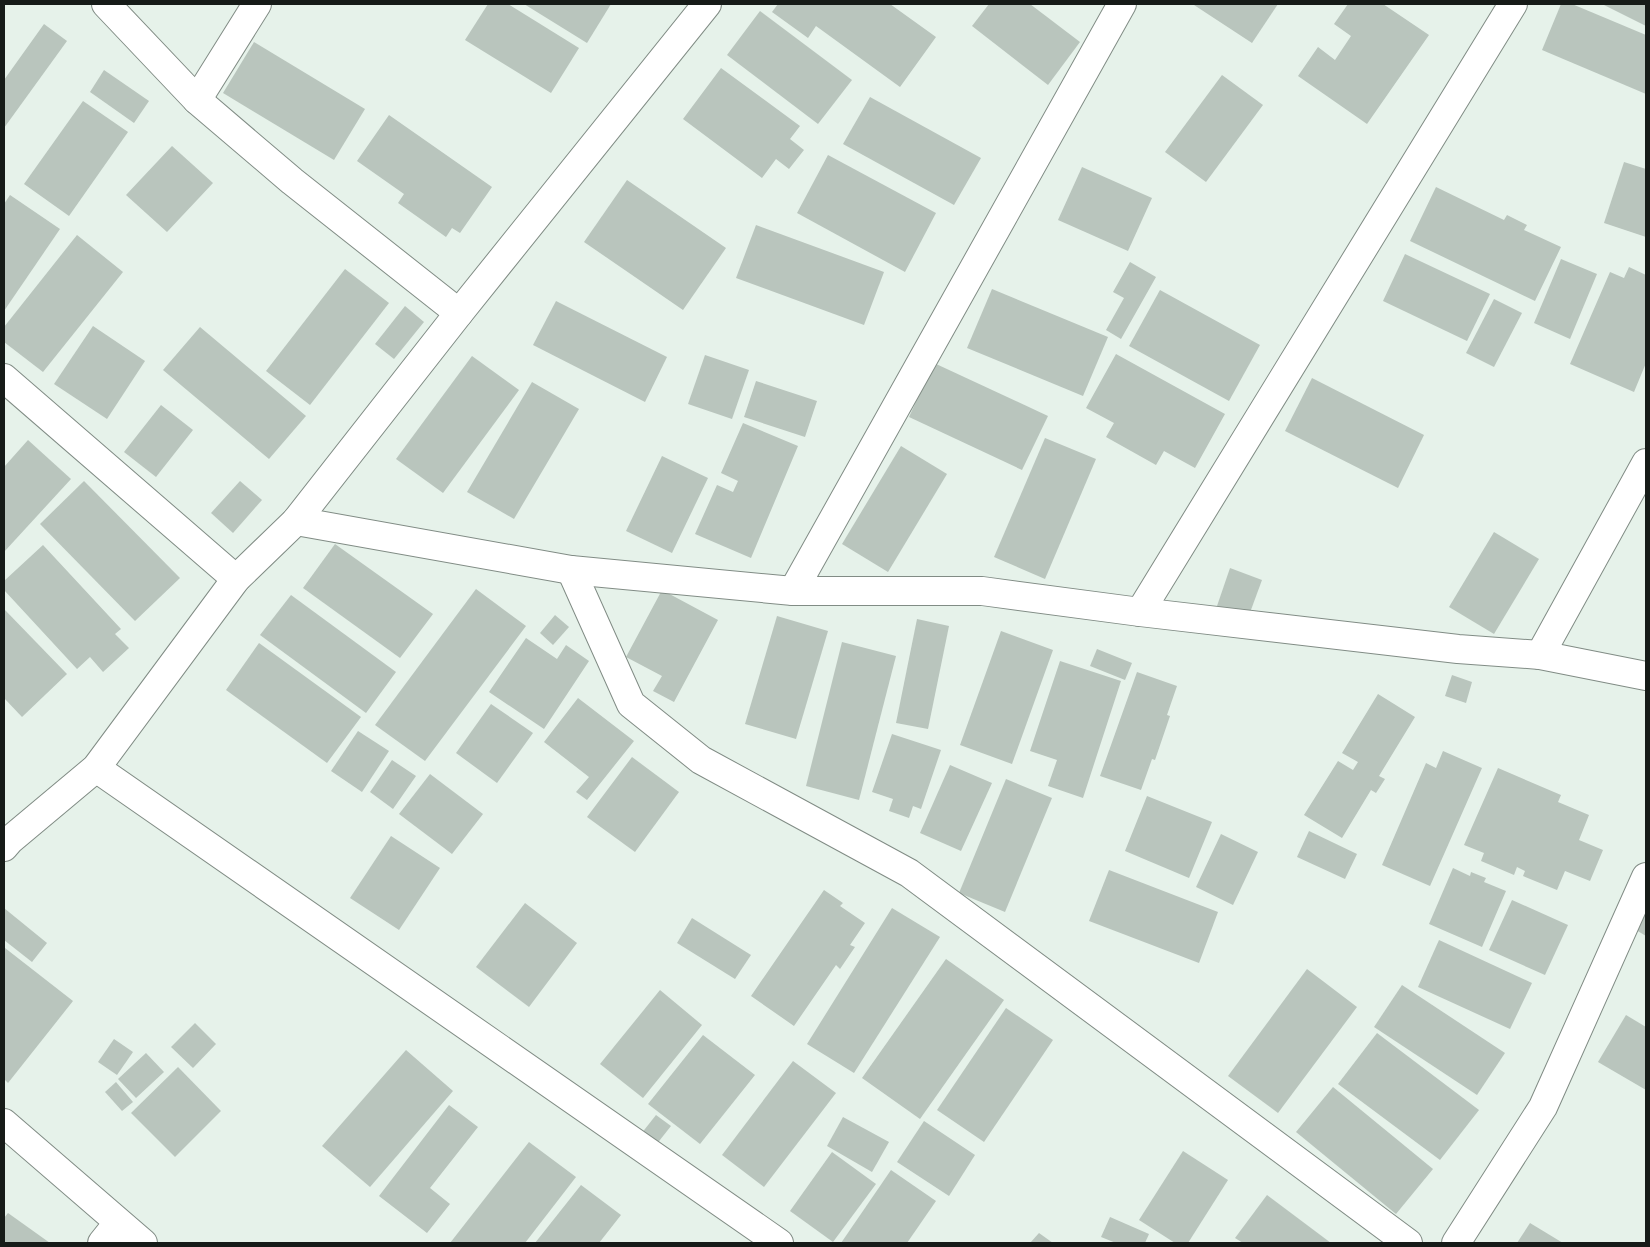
<svg xmlns="http://www.w3.org/2000/svg" width="1650" height="1247" font-family="Raleway,sans-serif">
	<rect width="100%" height="100%" fill="#e6f2ea"/>
	<g fill="#b9c5bd">
		<path d="M488 4H508L579 48 551 93 465 40Z"/>
		<path d="M524 4H611L587 43Z"/>
		<path d="M778 4H890L936 37 900 87 816 26 808 38 772 12Z"/>
		<path d="M989 4H1030L1080 42 1048 85 972 26Z"/>
		<path d="M1195 4H1278L1252 43 1194 5Z"/>
		<path d="M1348 4H1383L1429 35 1367 124 1298 76 1318 47 1335 60 1351 36 1334 24Z"/>
		<path d="M1561 4H1572L1646 35V94L1542 50Z"/>
		<path d="M1602 4H1646V26Z"/>
		<path d="M760 11 852 80 818 124 727 55Z"/>
		<path d="M44 24 67 41 4 128V80Z"/>
		<path d="M254 42 365 109 334 160 223 93Z"/>
		<path d="M721 68 800 126 790 139 804 150 789 169 776 159 762 178 683 119Z"/>
		<path d="M104 70 149 101 134 123 90 92Z"/>
		<path d="M1222 75 1263 105 1206 182 1165 152Z"/>
		<path d="M870 97 981 158 954 205 843 144Z"/>
		<path d="M83 101 128 132 69 216 24 184Z"/>
		<path d="M389 115 492 187 460 233 452 228 446 237 398 203 404 194 357 161Z"/>
		<path d="M172 146 213 183 167 232 126 195Z"/>
		<path d="M828 155 936 213 905 272 797 213Z"/>
		<path d="M1624 162 1646 169V237L1604 223Z"/>
		<path d="M1082 167 1152 198 1128 251 1058 220Z"/>
		<path d="M627 180 726 248 683 310 584 242Z"/>
		<path d="M1436 187 1504 220 1507 215 1527 225 1524 230 1561 247 1535 301 1410 241Z"/>
		<path d="M10 195 60 229 4 311V204Z"/>
		<path d="M756 225 884 272 864 325 736 278Z"/>
		<path d="M77 235 123 272 43 372 4 342V327Z"/>
		<path d="M1405 254 1490 294 1467 341 1383 301Z"/>
		<path d="M1561 259 1597 274 1570 339 1534 323Z"/>
		<path d="M1130 262 1156 277 1121 339 1106 330 1124 298 1113 292Z"/>
		<path d="M1629 267 1646 275V363L1634 392 1570 364 1610 272 1624 278Z"/>
		<path d="M345 269 389 303 310 405 266 371Z"/>
		<path d="M992 289 1108 337 1083 396 967 348Z"/>
		<path d="M1160 290 1260 345 1229 401 1129 346Z"/>
		<path d="M1494 299 1522 313 1494 367 1466 353Z"/>
		<path d="M556 301 667 357 645 402 533 345Z"/>
		<path d="M405 306 424 322 394 359 375 344Z"/>
		<path d="M93 326 145 361 107 419 54 384Z"/>
		<path d="M200 327 306 416 269 459 163 370Z"/>
		<path d="M1116 354 1225 414 1195 468 1164 451 1156 465 1106 437 1114 423 1086 408Z"/>
		<path d="M705 355 749 370 732 419 688 404Z"/>
		<path d="M472 356 519 390 443 493 396 459Z"/>
		<path d="M934 363 1048 416 1022 470 909 417Z"/>
		<path d="M1312 378 1424 435 1398 488 1285 431Z"/>
		<path d="M756 381 817 401 805 437 744 417Z"/>
		<path d="M532 382 579 409 514 519 467 492Z"/>
		<path d="M161 405 193 430 156 477 124 452Z"/>
		<path d="M743 423 798 446 751 558 695 534 717 485 733 492 738 481 721 473Z"/>
		<path d="M1045 438 1096 459 1045 579 994 557Z"/>
		<path d="M28 440 71 479 4 552V467Z"/>
		<path d="M901 446 947 474 888 572 842 544Z"/>
		<path d="M662 456 708 478 672 553 626 531Z"/>
		<path d="M84 481 180 578 135 621 40 524Z"/>
		<path d="M240 481 262 500 233 533 211 513Z"/>
		<path d="M1494 532 1539 559 1494 634 1449 607Z"/>
		<path d="M335 544 433 614 400 658 303 588Z"/>
		<path d="M43 545 121 629 115 634 129 648 103 672 90 657 77 669 4 590V581Z"/>
		<path d="M1230 568 1262 580 1248 618 1217 606Z"/>
		<path d="M476 589 526 626 425 761 375 725Z"/>
		<path d="M662 590 718 620 674 702 653 691 662 676 626 657Z"/>
		<path d="M291 595 396 672 366 713 260 635Z"/>
		<path d="M4 609 67 674 22 717 4 698Z"/>
		<path d="M555 615 569 627 553 645 540 633Z"/>
		<path d="M777 616 828 631 796 739 745 724Z"/>
		<path d="M917 619 949 626 928 729 896 723Z"/>
		<path d="M1001 631 1053 650 1012 764 960 745Z"/>
		<path d="M526 638 557 659 566 645 589 661 544 729 489 692Z"/>
		<path d="M842 642 896 656 859 800 806 786Z"/>
		<path d="M259 643 361 717 327 763 226 690Z"/>
		<path d="M1097 649 1132 663 1125 680 1090 666Z"/>
		<path d="M1060 661 1121 681 1083 798 1048 786 1057 760 1030 751Z"/>
		<path d="M1137 672 1177 686 1167 715 1170 716 1155 760 1152 759 1141 790 1100 776Z"/>
		<path d="M1452 675 1472 682 1466 703 1445 696Z"/>
		<path d="M1378 694 1415 717 1379 776 1385 779 1376 793 1371 790 1342 838 1304 815 1338 761 1353 770 1358 762 1342 753Z"/>
		<path d="M578 698 634 741 587 800 576 792 589 777 544 742Z"/>
		<path d="M491 704 533 733 497 783 456 753Z"/>
		<path d="M358 731 389 751 362 792 331 771Z"/>
		<path d="M892 734 941 750 921 809 913 806 909 818 889 811 893 799 872 792Z"/>
		<path d="M1443 751 1482 768 1430 886 1382 865 1426 763 1436 768Z"/>
		<path d="M632 757 679 792 635 852 587 817Z"/>
		<path d="M392 760 416 776 393 809 370 792Z"/>
		<path d="M950 765 992 783 961 851 920 833Z"/>
		<path d="M1498 768 1561 795 1558 802 1589 815 1579 840 1603 850 1590 881 1565 871 1557 890 1523 876 1525 871 1517 867 1514 875 1481 861 1484 853 1464 845Z"/>
		<path d="M430 774 483 814 452 854 399 814Z"/>
		<path d="M1006 779 1052 798 1005 912 959 893Z"/>
		<path d="M1147 796 1212 822 1189 878 1125 851Z"/>
		<path d="M1309 831 1357 854 1345 879 1297 857Z"/>
		<path d="M1221 834 1258 852 1233 905 1196 887Z"/>
		<path d="M391 836 440 868 399 930 350 898Z"/>
		<path d="M1453 868 1470 876 1471 872 1486 878 1484 882 1506 891 1482 947 1429 924Z"/>
		<path d="M1109 870 1218 912 1199 963 1089 921Z"/>
		<path d="M824 890 843 903 840 906 865 923 850 945 855 947 840 969 836 965 794 1026 751 996Z"/>
		<path d="M1512 900 1568 925 1545 975 1489 950Z"/>
		<path d="M525 903 577 943 529 1007 476 967Z"/>
		<path d="M4 908 47 943 32 962 4 940Z"/>
		<path d="M892 908 940 937 854 1073 807 1044Z"/>
		<path d="M1646 911V936L1636 930Z"/>
		<path d="M692 918 751 955 735 979 677 943Z"/>
		<path d="M1439 940 1532 983 1510 1029 1418 987Z"/>
		<path d="M5 948 73 1001 8 1083 4 1079V950Z"/>
		<path d="M946 959 1004 1000 920 1119 862 1078Z"/>
		<path d="M1307 969 1357 1007 1278 1113 1228 1076Z"/>
		<path d="M1402 985 1505 1053 1477 1095 1374 1027Z"/>
		<path d="M660 990 702 1025 643 1098 600 1064Z"/>
		<path d="M1006 1008 1053 1040 984 1142 937 1110Z"/>
		<path d="M1626 1015 1646 1027V1090L1598 1062Z"/>
		<path d="M195 1023 216 1044 193 1068 171 1047Z"/>
		<path d="M1377 1033 1479 1110 1440 1160 1338 1084Z"/>
		<path d="M703 1035 755 1075 700 1144 648 1104Z"/>
		<path d="M114 1039 133 1052 117 1075 98 1062Z"/>
		<path d="M406 1050 453 1091 370 1187 322 1146Z"/>
		<path d="M146 1053 164 1072 136 1098 118 1079Z"/>
		<path d="M793 1061 836 1093 764 1187 722 1155Z"/>
		<path d="M178 1067 221 1111 175 1157 131 1113Z"/>
		<path d="M116 1082 133 1102 122 1111 105 1092Z"/>
		<path d="M1333 1087 1433 1169 1396 1214 1296 1132Z"/>
		<path d="M449 1105 478 1127 430 1188 450 1204 427 1233 379 1196Z"/>
		<path d="M656 1115 671 1126 656 1145 641 1134Z"/>
		<path d="M843 1117 889 1142 872 1172 827 1146Z"/>
		<path d="M924 1121 975 1155 949 1196 897 1162Z"/>
		<path d="M529 1142 576 1177 525 1243H450Z"/>
		<path d="M1183 1151 1228 1180 1188 1243H1175L1139 1220Z"/>
		<path d="M832 1152 876 1184 833 1242 790 1211Z"/>
		<path d="M891 1170 936 1201 907 1243H841Z"/>
		<path d="M581 1185 621 1215 599 1243H535Z"/>
		<path d="M1267 1195 1331 1243H1243L1235 1238Z"/>
		<path d="M8 1213 50 1243H4V1218Z"/>
		<path d="M1110 1217 1149 1234 1145 1243H1116L1101 1237Z"/>
		<path d="M1530 1223 1563 1243H1517Z"/>
		<path d="M1039 1233 1053 1243H1030Z"/>
	</g>
	<g fill="none" stroke-linecap="round" stroke-linejoin="round">
		<g stroke="#818c85" stroke-width="30">
			<g id="street">
				<path d="M106 4 197 100 292 181 459 313"/>
				<path d="M197 100 257 4"/>
				<path d="M4 378 236 579"/>
				<path d="M296 521 571 570 793 591H982L1140 612 1458 649 1540 655 1646 676"/>
				<path d="M571 570 631 704 701 760 909 873 1408 1243"/>
				<path d="M793 591 1122 4"/>
				<path d="M1140 612 1513 4"/>
				<path d="M1540 655 1646 463"/>
				<path d="M96 768 779 1243"/>
				<path d="M4 847 10 840 96 768 236 579 296 521 459 313 707 4"/>
				<path d="M4 1123 143 1243"/>
				<path d="M102 1243 118 1223"/>
				<path d="M1456 1243 1543 1107 1646 877"/>
			</g>
		</g>
		<use href="#street" stroke="#fff" stroke-width="28"/>
	</g>
	<rect width="1650" height="1247" fill="none" stroke="#161b18" stroke-width="10"/>
</svg>
